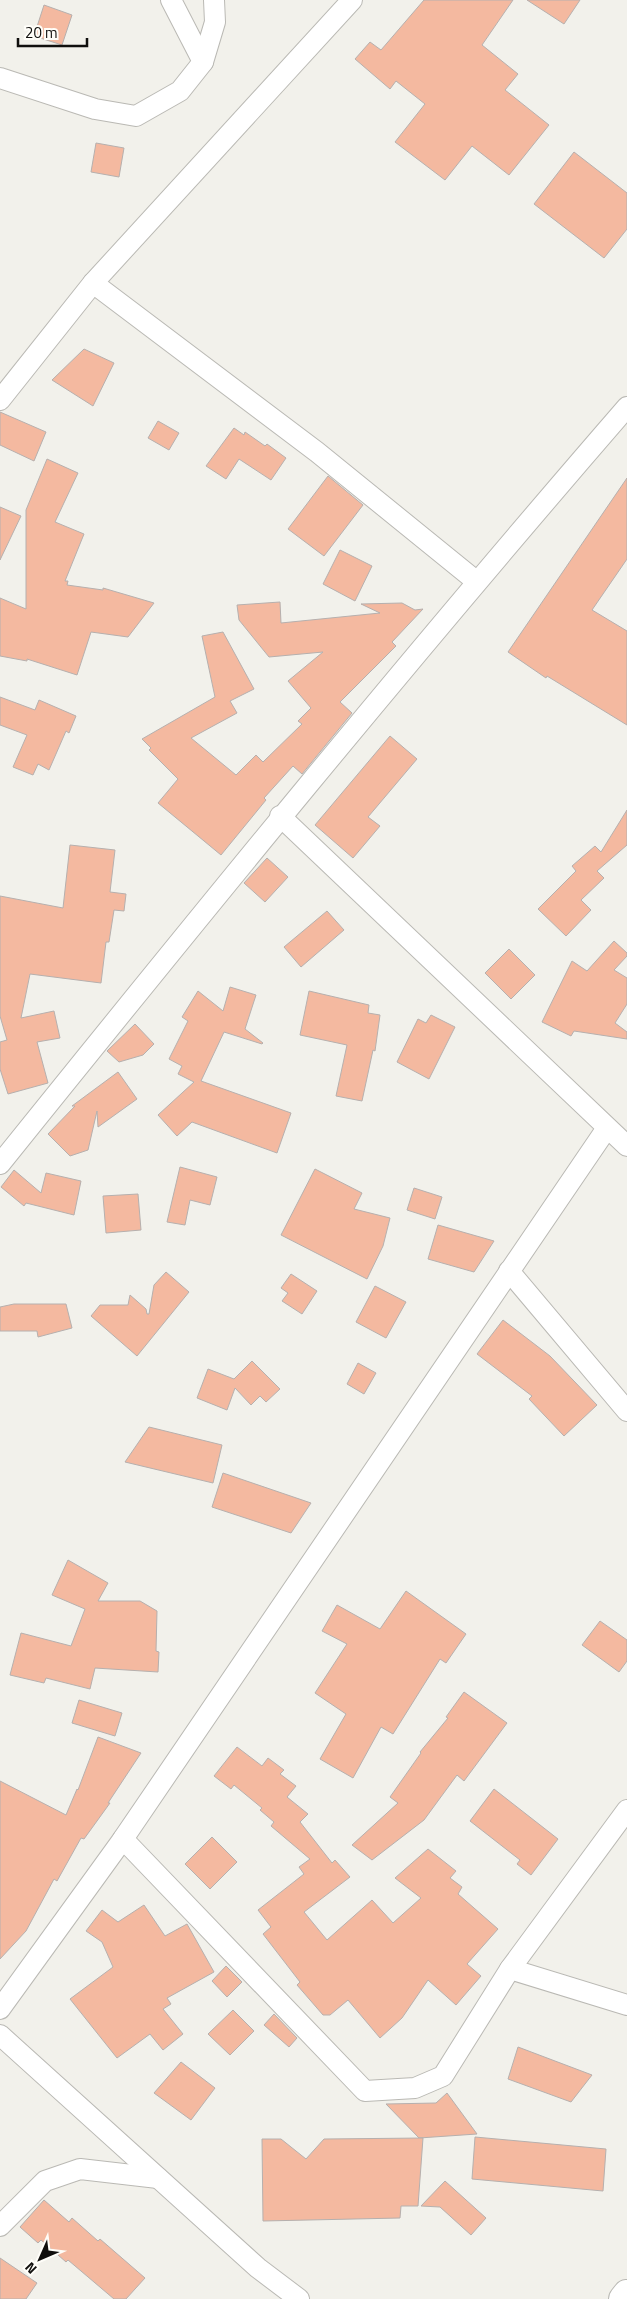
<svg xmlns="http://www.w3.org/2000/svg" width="627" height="2299" font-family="'Titillium Web',sans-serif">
	<rect width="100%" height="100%" fill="#f2f1eb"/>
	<g fill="#f4b9a0" stroke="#b6b0ae">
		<path d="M424 0H513L482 45 518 74 505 90 549 125 509 175 472 146 445 180 395 142 425 104 396 81 390 89 355 59 370 42 381 50Z"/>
		<path d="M527 0H580L564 24Z"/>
		<path d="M44 5 72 15 62 45 34 36Z"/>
		<path d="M96 143 124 148 119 177 91 172Z"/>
		<path d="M574 152 627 193V229L604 258 534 204Z"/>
		<path d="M84 349 114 363 93 406 52 380Z"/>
		<path d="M0 412 46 432 34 461 0 445Z"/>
		<path d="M158 421 179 433 169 450 148 438Z"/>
		<path d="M234 428 244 435 245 432 265 446 267 444 286 458 271 480 239 459 226 479 206 466Z"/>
		<path d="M47 459 78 473 55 522 84 534 65 581H68L67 585 103 590V588L154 603 128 637 91 632 77 675 27 659V661L0 656V598L26 609V510Z"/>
		<path d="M328 476 363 505 324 556 288 529Z"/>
		<path d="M627 478V559L592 610 627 631V725L547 676 546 678 508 652Z"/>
		<path d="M0 507 21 516 0 560Z"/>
		<path d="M340 550 372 566 355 601 323 584Z"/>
		<path d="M280 602 281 623 380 613 361 604 402 603 415 610 423 609 392 642 396 646 340 702 352 713 302 774 293 766 264 798 266 800 221 855 158 803 178 779 149 750 151 748 142 739 215 697 202 636 223 632 254 689 230 701 237 713 191 738 236 775 256 755 263 762 302 724 298 721 311 708 288 681 323 652 269 657 239 620 237 605Z"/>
		<path d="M0 697 35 710 39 700 76 716 69 733 66 731 49 770 38 764 33 775 13 767 27 735 0 725Z"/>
		<path d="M390 736 417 759 368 817 380 826 353 858 315 825Z"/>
		<path d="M627 810V845L597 871 604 878 581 900 591 910 566 936 538 909 576 871 572 866 595 846 601 852Z"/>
		<path d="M70 845 115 850 110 892 126 894 124 911 114 910 109 942H106L101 983 30 974 21 1018 54 1011 60 1038 37 1042 48 1083 8 1094 0 1069V1042L7 1040 0 1016V896L63 908Z"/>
		<path d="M267 858 288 877 265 902 244 883Z"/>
		<path d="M327 911 344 930 301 967 284 947Z"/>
		<path d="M614 941 627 953V956L614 970 627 978V1004L615 1023 627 1032V1039L574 1031 571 1036 542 1022 572 961 587 971Z"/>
		<path d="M509 949 535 975 511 999 485 973Z"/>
		<path d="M230 987 256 995 245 1029 263 1043 262 1044 224 1032 201 1081 291 1113 277 1153 192 1122 177 1136 158 1115 194 1082 178 1074 182 1066 169 1059 188 1021 182 1017 198 991 223 1011Z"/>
		<path d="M309 991 369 1005 368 1013 380 1015 375 1051 373 1050 362 1101 336 1096 347 1045 300 1035Z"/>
		<path d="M431 1015 455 1027 429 1079 397 1062 418 1019 426 1023Z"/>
		<path d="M135 1024 154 1044 143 1055 119 1062 107 1051Z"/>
		<path d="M118 1072 137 1099 98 1127 97 1111 88 1150 70 1156 48 1134 75 1106H72Z"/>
		<path d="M180 1167 217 1177 210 1205 190 1200 185 1225 167 1222Z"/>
		<path d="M315 1169 362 1193 354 1209 390 1218 383 1246 367 1279 281 1235Z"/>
		<path d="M14 1170 41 1193 46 1173 81 1181 74 1215 26 1203 24 1206 1 1187Z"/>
		<path d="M414 1188 442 1197 435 1219 407 1210Z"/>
		<path d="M138 1194 141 1230 106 1233 103 1196Z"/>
		<path d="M438 1225 494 1241 474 1272 428 1259Z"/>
		<path d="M166 1272 189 1292 137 1356 91 1316 100 1305H128L130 1295 146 1309 147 1314H149L154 1285Z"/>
		<path d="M291 1274 317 1291 302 1314 282 1301 288 1293 281 1288Z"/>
		<path d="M375 1286 406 1302 386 1338 356 1322Z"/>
		<path d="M14 1304H66L72 1328 38 1337 37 1331H0V1307Z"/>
		<path d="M503 1320 550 1356 597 1405 564 1436 529 1399 532 1396 477 1354Z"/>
		<path d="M252 1361 280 1389 266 1402 260 1396 251 1405 235 1388 227 1410 197 1398 208 1369 234 1379Z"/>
		<path d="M358 1363 376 1373 364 1394 347 1384Z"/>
		<path d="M149 1427 222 1445 213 1483 125 1462Z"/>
		<path d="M223 1473 311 1503 291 1533 212 1507Z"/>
		<path d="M68 1560 108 1583 98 1601H140L157 1611 156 1651 159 1652 158 1672 95 1668 90 1689 46 1678 44 1683 10 1675 21 1633 71 1646 85 1609 52 1595Z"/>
		<path d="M406 1591 466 1634 446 1663 440 1659 393 1734 381 1727 353 1778 320 1759 346 1714 315 1693 347 1644 322 1631 337 1605 380 1629Z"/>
		<path d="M600 1621 627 1640V1661L619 1672 582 1645Z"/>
		<path d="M464 1692 507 1723 464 1781 457 1775 424 1820 372 1860 352 1845 398 1803 390 1797 421 1753 420 1752 448 1718 446 1717Z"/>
		<path d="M79 1700 122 1713 115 1736 72 1723Z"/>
		<path d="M98 1737 141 1753 108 1803H110L84 1839 81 1838 57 1881 54 1879 26 1931 0 1959V1781L66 1815 77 1789 78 1790Z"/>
		<path d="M237 1747 262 1766 268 1758 284 1770 280 1774 296 1786 287 1797 308 1814 300 1822 332 1863 335 1860 350 1877 304 1912 327 1940 372 1900 393 1923 421 1898 395 1878 428 1849 456 1871 450 1878 462 1887 458 1894 498 1929 467 1964 481 1976 456 2005 428 1980 402 2018 380 2038 348 2000 330 2015H323L297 1985 300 1982 263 1934 271 1927 258 1910 304 1874 299 1867 310 1859 271 1826 274 1822 260 1810 262 1808 234 1785 231 1789 214 1776Z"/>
		<path d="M494 1789 558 1839 531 1875 517 1864 520 1860 470 1821Z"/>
		<path d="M212 1837 237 1862 210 1889 185 1864Z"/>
		<path d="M144 1905 165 1936 187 1924 214 1972 167 1998 171 2004 163 2009 183 2034 163 2050 150 2034 117 2058 70 1999 113 1967 102 1942 86 1931 102 1910 118 1922Z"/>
		<path d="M226 1966 242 1982 227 1997 212 1981Z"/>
		<path d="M233 2010 254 2031 230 2055 208 2034Z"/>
		<path d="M274 2014 297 2038 289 2047 264 2025Z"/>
		<path d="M518 2047 592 2075 571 2102 508 2079Z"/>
		<path d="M181 2062 215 2088 191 2120 154 2093Z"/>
		<path d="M447 2093 477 2134 419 2138 386 2104 436 2103Z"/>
		<path d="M475 2137 606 2149 603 2191 472 2179Z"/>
		<path d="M423 2138 418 2206H401L400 2218 263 2221 262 2139H281L306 2159 324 2139Z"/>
		<path d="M445 2181 486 2218 471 2235 440 2207 421 2206Z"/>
		<path d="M44 2200 69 2222 72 2218 98 2241 100 2239 145 2278 126 2299H114L68 2260 66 2262 41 2240 38 2243 20 2227Z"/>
		<path d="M0 2258 37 2283 26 2299H0Z"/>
	</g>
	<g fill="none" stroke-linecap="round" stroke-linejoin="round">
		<g stroke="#bab9b4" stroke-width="22">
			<g id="minor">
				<path d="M171 0 203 62"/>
				<path d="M0 78 95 109 136 116 180 91 203 62 215 22 214 0"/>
				<path d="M93 283 317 452 476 581"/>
				<path d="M0 400 93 283 352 0"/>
				<path d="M280 816 627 1146"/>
				<path d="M0 1164C206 908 412 655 627 407"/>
				<path d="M509 1271 627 1411"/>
				<path d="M123 1839 365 2091 415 2088 443 2076 510 1969 627 2005"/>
				<path d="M510 1969 627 1810"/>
				<path d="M0 2009 123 1839 607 1128"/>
				<path d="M0 2035 258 2268 299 2299"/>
				<path d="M0 2226 45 2181 80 2169 158 2178"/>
			</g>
		</g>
		<g stroke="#bab9b4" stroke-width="30">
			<path id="trunk" d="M623 2299 627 2294"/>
		</g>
		<use href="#minor" stroke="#fff" stroke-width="20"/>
		<use href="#trunk" stroke="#fff" stroke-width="28"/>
	</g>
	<g transform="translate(40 2259) rotate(225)" stroke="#fffef9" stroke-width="4" paint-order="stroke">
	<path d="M0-4L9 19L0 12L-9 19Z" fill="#100f0d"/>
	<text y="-8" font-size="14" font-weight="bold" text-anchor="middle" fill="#100f0d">N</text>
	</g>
	<path d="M18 38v8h69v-8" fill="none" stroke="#100f0d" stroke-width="2.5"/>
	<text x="25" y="38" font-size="15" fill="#100f0d" stroke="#fffef9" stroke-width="4" paint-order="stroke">20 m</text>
</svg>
